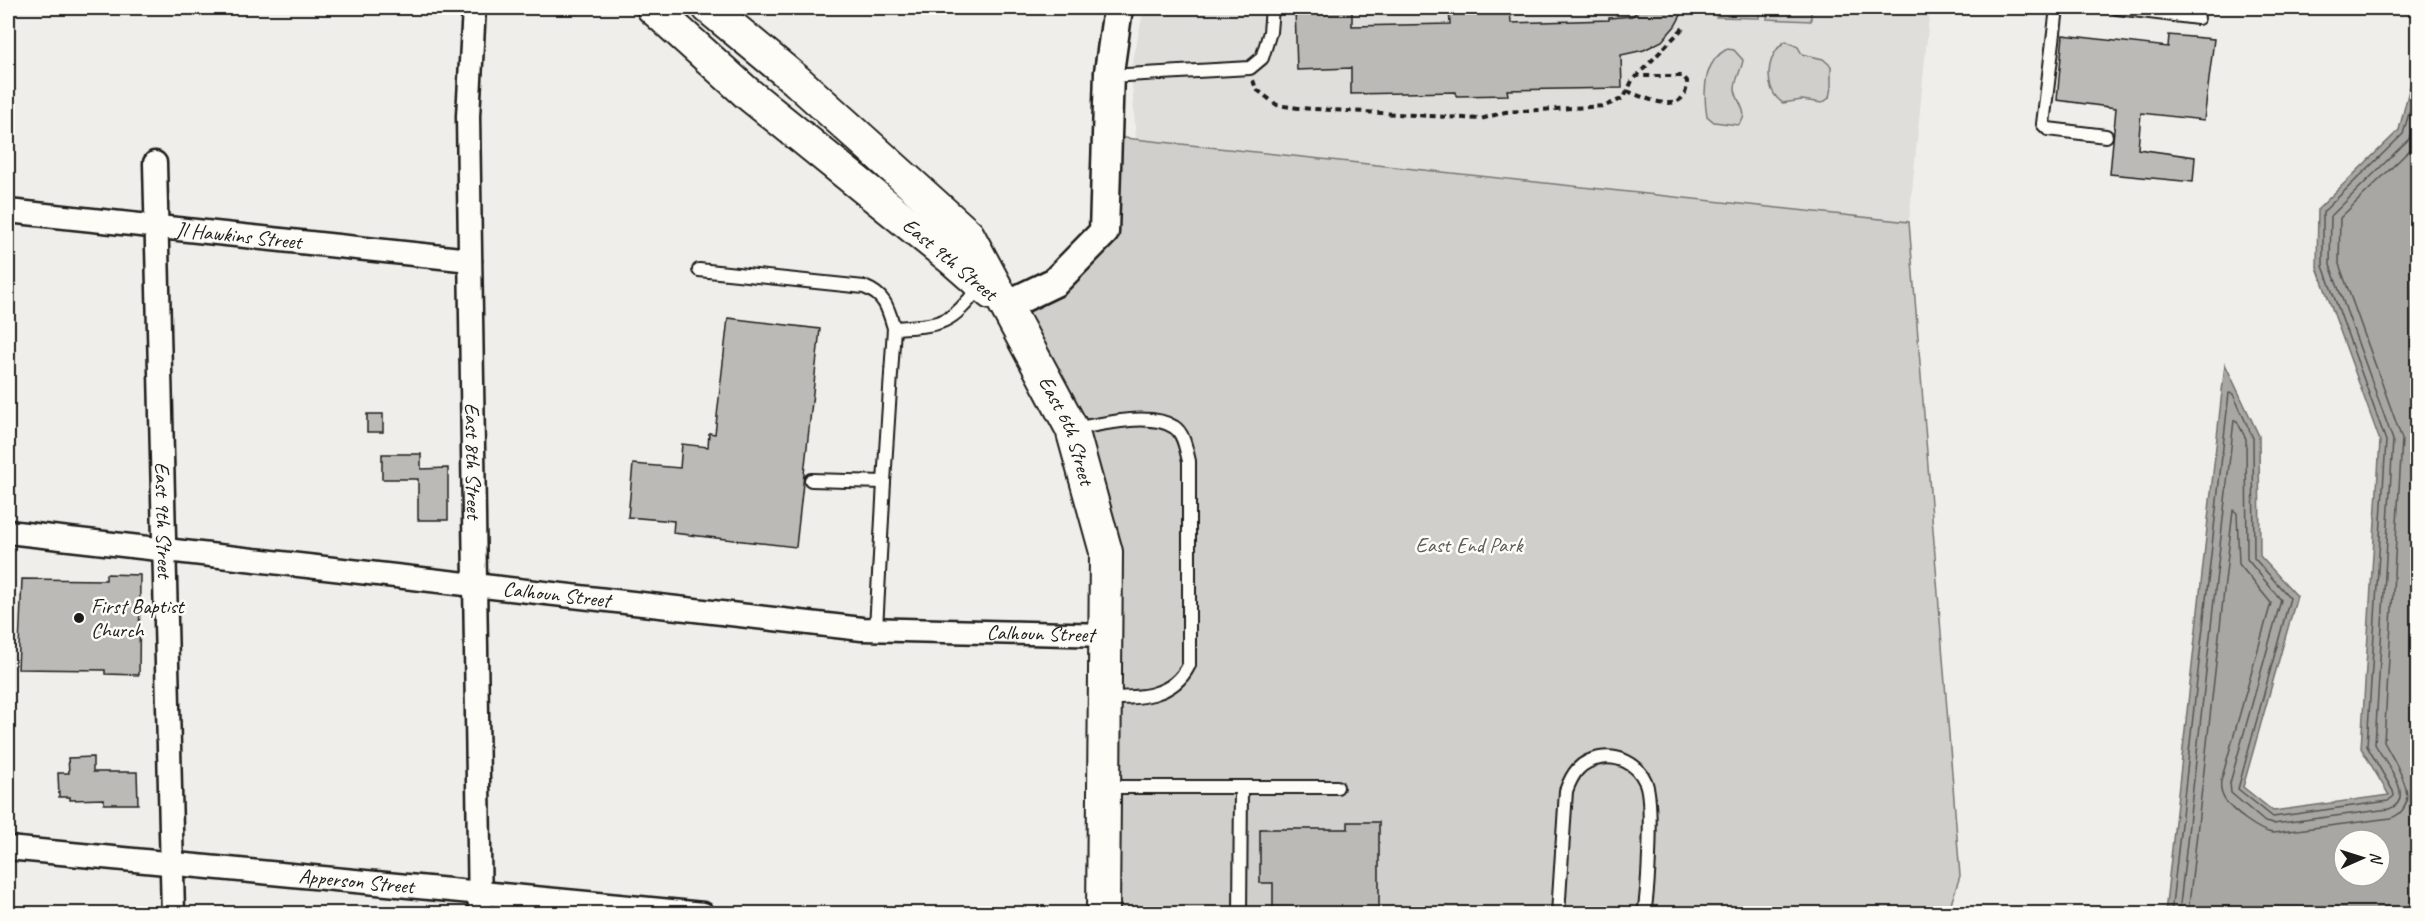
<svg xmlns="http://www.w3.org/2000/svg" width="2425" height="921" font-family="Caveat,sans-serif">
	<rect width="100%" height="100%" fill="#f0eeea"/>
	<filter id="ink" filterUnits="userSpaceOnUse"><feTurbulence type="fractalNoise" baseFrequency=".0167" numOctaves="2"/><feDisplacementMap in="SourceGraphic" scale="12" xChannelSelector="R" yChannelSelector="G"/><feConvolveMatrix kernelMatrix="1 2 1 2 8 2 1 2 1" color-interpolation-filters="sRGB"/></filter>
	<g filter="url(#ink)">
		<path fill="#e0deda" d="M1144 8H1930L1909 222 1136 139 1131 70Z"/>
		<g fill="#d0cfcc" stroke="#767674" stroke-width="1.5">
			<path d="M1716 8H1759V18L1716 17Z"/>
			<path d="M1768 8H1811V21L1767 19Z"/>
			<path d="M1786 41 1798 47 1802 54 1823 59 1831 66V87L1829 98 1822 103 1802 100 1783 103C1762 90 1766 53 1786 41Z"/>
			<path d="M1727 49 1734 50 1743 60C1742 69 1735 79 1735 89 1736 102 1752 114 1738 125L1714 122 1707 116C1703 92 1703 62 1727 49Z"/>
			<path d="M1106 136 1909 222 1960 876 1948 913H1107L1093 503 1005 306 1104 232Z"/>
		</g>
		<path fill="#a8a7a3" stroke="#706f6d" stroke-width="1.5" fill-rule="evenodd" d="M2417 58V913H2165L2225 364 2259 436 2260 556 2297 596 2243 787 2273 811 2389 795 2361 748 2380 441 2317 267 2318 209 2399 130ZM2344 840H2380V876H2344Z"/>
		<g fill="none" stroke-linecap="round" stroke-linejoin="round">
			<g stroke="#545452" stroke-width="1.5">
				<path d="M2171 914 2229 393 2233 394 2253 438 2254 558 2290 598 2238 789 2273 817 2388 801 2394 796 2393 791 2367 746 2386 441 2323 266V212L2403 134 2418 82"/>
				<path d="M2179 914 2234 420 2237 421 2246 439 2247 559 2281 600 2230 783 2231 793 2265 822 2273 824 2389 809C2418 799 2383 760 2375 744L2393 440 2330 265 2331 216 2409 139 2418 112"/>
				<path d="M2188 914 2233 510 2237 513 2239 564 2271 603 2221 781C2220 788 2221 794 2225 800 2232 811 2260 832 2273 833L2391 818C2425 805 2395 763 2384 742L2402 439 2339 264 2340 218 2418 142"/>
			</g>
		</g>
		<g fill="#bbbab6" stroke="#1c1c1c" stroke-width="1.5">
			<path d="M1295 8H1352V26L1450 24 1449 8H1510L1511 23 1609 20V18L1632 16 1642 8H1685L1675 26 1662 41 1644 50 1621 55 1622 88 1507 90 1508 95 1456 96V92L1351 94V68L1297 70Z"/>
			<path d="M2063 35 2168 47 2169 35 2214 39 2204 120 2141 113 2138 149 2195 157 2193 182 2110 174 2116 108 2057 100Z"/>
			<path d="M728 318 820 329 796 547 673 533 674 521 628 517 633 464 680 468 682 444 708 447 709 433 715 434Z"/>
			<rect x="367" y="414" width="16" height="18"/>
			<path d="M382 454H421V469L448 468V520H418V479H382Z"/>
			<path d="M106 574 140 575 139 675 105 674V670L18 669 22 579 106 580Z"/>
			<path d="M93 757V772H137L138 804H104V799L70 800V797H59L58 773H69L68 758Z"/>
			<path d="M1348 822H1379V914H1273V883H1260V829H1348Z"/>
		</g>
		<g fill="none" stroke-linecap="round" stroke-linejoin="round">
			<g stroke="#1c1c1c" stroke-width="16">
				<g id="service">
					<path d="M2057 8 2043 124 2048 129 2106 136"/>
					<path d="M2117 8 2198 18"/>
					<path d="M1109 76 1250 68 1262 58 1270 32 1272 8"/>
					<path d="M699 270 864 287C885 295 888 308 894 328L884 482 811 480"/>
					<path d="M894 328C943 325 950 325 980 286"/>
					<path d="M1072 429C1099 425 1150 411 1174 427 1184 433 1186 450 1189 461V665C1173 698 1138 698 1106 698"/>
					<path d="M876 629 884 482"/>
					<path d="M1105 787H1337"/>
					<path d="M1240 914 1241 787"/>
					<path d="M1558 914 1566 791C1572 774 1580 761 1600 758 1618 755 1637 763 1645 781 1654 798 1648 891 1644 914"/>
				</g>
			</g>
			<g stroke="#1c1c1c" stroke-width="27">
				<g id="minor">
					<path id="s1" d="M474 8 468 116 480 914"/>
					<path id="s2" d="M155 163 173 914"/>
					<path id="s3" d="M8 211 470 260"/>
					<path id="s4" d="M8 532 862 629 1107 635"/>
					<path id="s5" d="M8 848 703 914"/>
				</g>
			</g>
			<g stroke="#1c1c1c" stroke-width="33">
				<path id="tertiary" d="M1005 306 1055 282 1104 232 1109 72 1118 8"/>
			</g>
			<g stroke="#1c1c1c" stroke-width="36">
				<g id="secondary">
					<path d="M653 8 747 93 951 258 991 293"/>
					<path id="s6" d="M709 8 796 80 968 235 1072 429 1106 552 1103 914"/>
				</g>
			</g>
			<g stroke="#1c1c1c" stroke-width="4" stroke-dasharray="6 4.5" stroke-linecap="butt">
				<path d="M1253 80 1256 89 1277 105 1298 108 1481 119 1505 112 1605 106 1624 98 1632 81 1686 25"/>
				<path d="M1627 91C1648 99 1687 118 1687 81L1683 76H1637"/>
			</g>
			<use href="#service" stroke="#fdfcf7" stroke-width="12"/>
			<use href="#minor" stroke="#fdfcf7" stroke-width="22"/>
			<use href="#tertiary" stroke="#fdfcf7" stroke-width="28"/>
			<use href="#secondary" stroke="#fdfcf7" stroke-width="32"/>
		</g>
	</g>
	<circle fill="#1c1c1c" stroke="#fdfcf7" stroke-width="2" cx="79" cy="618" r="6"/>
	<g text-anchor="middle" stroke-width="5" stroke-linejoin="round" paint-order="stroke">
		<g font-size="21" fill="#1c1c1c" stroke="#fdfcf7">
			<text dy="7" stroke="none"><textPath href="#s3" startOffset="232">Jl Hawkins Street</textPath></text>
			<text transform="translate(950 259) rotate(40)" y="7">East 9th Street</text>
			<text dy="7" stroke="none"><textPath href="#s6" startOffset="564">East 6th Street</textPath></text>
			<text dy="7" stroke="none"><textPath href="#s1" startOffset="453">East 8th Street</textPath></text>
			<text dy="7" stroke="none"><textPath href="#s2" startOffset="357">East 9th Street</textPath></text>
			<text dy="7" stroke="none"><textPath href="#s4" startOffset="552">Calhoun Street</textPath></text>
			<text dy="7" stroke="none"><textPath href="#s4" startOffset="1038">Calhoun Street</textPath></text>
			<text dy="7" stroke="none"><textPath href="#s5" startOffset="350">Apperson Street</textPath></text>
		</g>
		<g font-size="21" fill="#5b5b5a" stroke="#fdfcf7">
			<text x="1469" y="552">East End Park</text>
		</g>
		<g font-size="21" fill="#1c1c1c" stroke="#fdfcf7" text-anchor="start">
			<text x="91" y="613">First Baptist<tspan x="91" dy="24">Church</tspan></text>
		</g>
	</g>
	<rect width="2425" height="921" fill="none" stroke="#fdfcf7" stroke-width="30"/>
	<rect x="15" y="15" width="2395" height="891" fill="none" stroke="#1c1c1c" stroke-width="2" filter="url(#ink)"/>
	<g transform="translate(2362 858) rotate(87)"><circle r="28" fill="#fdfcf7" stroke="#a3a29f" stroke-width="1.5"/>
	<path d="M0-4.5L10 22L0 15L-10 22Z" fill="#1c1c1c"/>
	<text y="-9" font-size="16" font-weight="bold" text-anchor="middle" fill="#1c1c1c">N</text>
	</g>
</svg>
